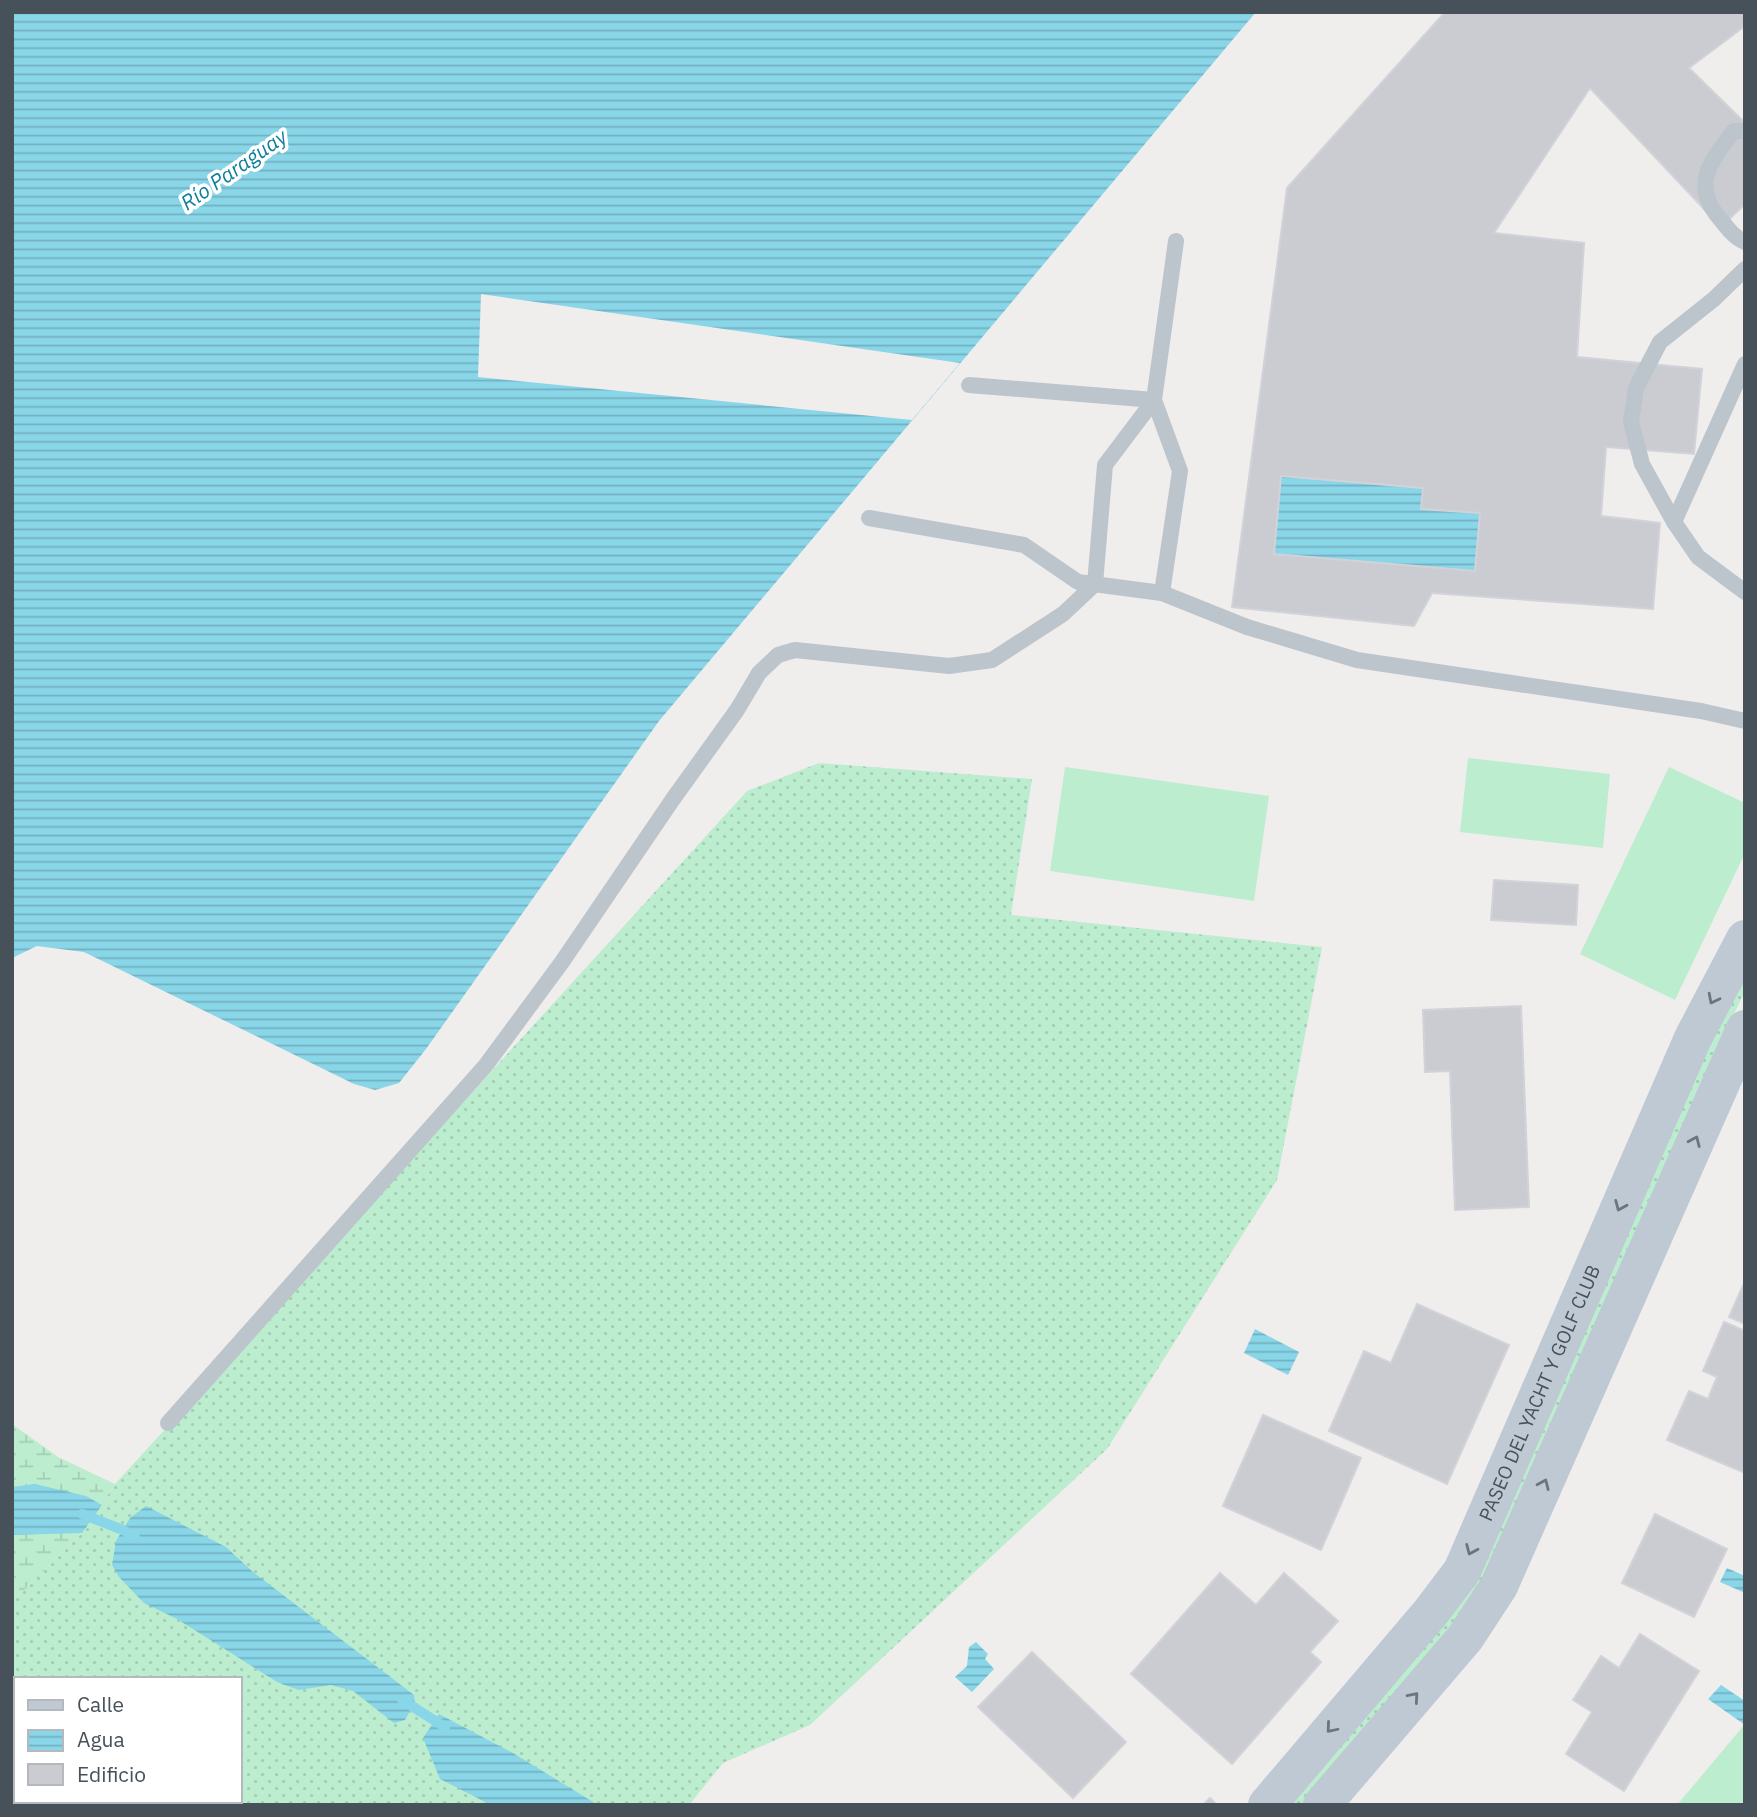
<svg xmlns="http://www.w3.org/2000/svg" width="1757" height="1817" font-family="'IBM Plex Sans',sans-serif">
	<defs>
		<pattern id="grass-dots" width="8" height="8" patternUnits="userSpaceOnUse" patternTransform="scale(1.75)"><rect width="8" height="8" fill="#bcedcf"/><path d="M2 2h.1M6 6h.1" fill="none" stroke="#a3cdb4" stroke-width="1.8" stroke-linecap="round"/></pattern>
		<pattern id="wetland-marsh" width="20" height="14" patternUnits="userSpaceOnUse" patternTransform="scale(1.75)"><rect width="20" height="14" fill="#bcedcf"/><path d="M1 5h8M5 5V1M11 12h8M15 12V8" fill="none" stroke="#a3cdb4"/></pattern>
		<pattern id="water-rules" width="6" height="5" patternUnits="userSpaceOnUse" patternTransform="scale(1.75)"><rect width="6" height="5" fill="#89d6e9"/><path d="M0 2.5h6" fill="none" stroke="#72b0c0"/></pattern>
	</defs>
	<rect width="100%" height="100%" fill="#f0eded"/>
	<g fill="url(#grass-dots)" fill-rule="evenodd">
		<path d="M819 763 1032 779 1011 915 1322 947 1277 1180 1107 1449 810 1725 723 1763 689 1805H12V1602L82 1533 115 1484 747 791ZM16 1679H240V1801H16Z"/>
		<path d="M1745 970V991L1708 1068 1474 1602 1304 1805H1290L1418 1656Z"/>
	</g>
	<path fill="url(#wetland-marsh)" d="M12 1424 58 1457 115 1484 82 1533 12 1602Z"/>
	<g fill="#bcedcf">
		<path d="M1468 758 1610 774 1603 848 1460 832Z"/>
		<path d="M1065 767 1269 796 1254 901 1050 871Z"/>
		<path d="M1669 767 1745 803V853L1675 1000 1580 954Z"/>
		<path d="M1745 1724V1805H1677Z"/>
	</g>
	<g fill="url(#water-rules)">
		<path d="M12 12H1256L659 721 426 1049 399 1083 375 1090 354 1084 84 952 37 946 12 958Z"/>
		<path d="M1281 476 1423 488 1422 509 1480 513 1475 571 1274 554Z"/>
		<path d="M1255 1329 1299 1352 1288 1375 1244 1353Z"/>
		<path d="M35 1484 86 1496 102 1505 82 1533 12 1535V1487Z"/>
		<path d="M146 1506 226 1547 253 1572 414 1695 415 1702 405 1720 394 1723 353 1691 331 1685 299 1690 277 1682 177 1619 144 1603 119 1577 112 1565 116 1541 130 1518Z"/>
		<path d="M1727 1568 1745 1576V1593L1720 1582Z"/>
		<path d="M976 1642 988 1654 985 1659 994 1669 972 1692 955 1677 967 1666 969 1647Z"/>
		<path d="M1721 1685 1745 1701V1725L1708 1699Z"/>
		<path d="M439 1714 513 1753 598 1805H491L440 1779 423 1738Z"/>
	</g>
	<path fill="#f0eded" d="M481 294 960 363 912 420 478 377Z"/>
	<g fill="none" stroke-linecap="round" stroke-linejoin="round">
		<g stroke="#89d6e9" stroke-width="10">
			<path d="M82 1514 123 1530 135 1537"/>
			<path d="M402 1700 445 1727"/>
		</g>
	</g>
	<g fill="#caccd2" stroke="#d1d3d9" stroke-width="2" fill-rule="evenodd">
		<path d="M1445 12H1745V26L1689 68 1745 123V204L1721 227 1590 88 1494 233 1584 243 1577 357 1702 369 1694 454 1606 447 1601 516 1660 523 1653 609 1432 593 1414 626 1232 607 1287 188ZM1281 476 1423 488 1421 509 1480 513 1475 571 1274 554Z"/>
		<path d="M1494 880 1578 885 1576 925 1491 920Z"/>
		<path d="M1521 1006 1529 1207 1455 1210 1450 1071 1425 1072 1423 1010Z"/>
		<path d="M1745 1281V1324L1729 1317Z"/>
		<path d="M1417 1304 1509 1345 1447 1484 1329 1431 1364 1351 1391 1363Z"/>
		<path d="M1724 1322 1745 1331V1473L1667 1440 1689 1391 1708 1399 1717 1377 1703 1371Z"/>
		<path d="M1263 1415 1361 1458 1321 1550 1223 1506Z"/>
		<path d="M1655 1514 1727 1549 1694 1617 1622 1583Z"/>
		<path d="M1220 1573 1256 1605 1284 1573 1338 1621 1310 1652 1321 1662 1232 1764 1131 1674Z"/>
		<path d="M1640 1634 1699 1671 1624 1791 1566 1754 1592 1712 1573 1700 1601 1656 1619 1668Z"/>
		<path d="M1032 1652 1126 1742 1073 1798 978 1707Z"/>
		<path d="M1210 1798 1217 1805H1203Z"/>
	</g>
	<g fill="none" stroke-linecap="round" stroke-linejoin="round">
		<g stroke="#bcc5cc" stroke-width="16">
			<path d="M1745 131H1734C1710 162 1690 186 1721 220 1728 229 1735 238 1745 242"/>
			<path d="M1745 269 1714 299 1660 342 1636 388 1631 422 1642 464 1674 522 1698 557 1745 592"/>
			<path d="M969 385 1154 400"/>
			<path d="M869 518 1024 545 1078 582 1162 593 1247 627 1357 660 1701 711 1745 721"/>
			<path d="M1674 522 1745 364"/>
			<path d="M1162 593 1180 471 1154 400 1176 241"/>
			<path d="M168 1423 486 1065 562 962 673 799 737 710 759 673 778 655 795 650 949 666 992 660 1063 614 1095 584 1105 465 1154 400"/>
		</g>
		<g stroke="#bec9d4" stroke-width="38">
			<path id="s1" d="M1267 1805 1431 1612 1462 1571 1693 1038 1745 939"/>
			<path d="M1322 1805 1465 1638 1499 1586 1745 1029"/>
		</g>
	</g>
	<defs><path id="oneway-chevron" d="M-2-3.5L2.5 0L-2 3.5" fill="none" stroke-width="1.6" stroke-linecap="round" stroke-linejoin="round" transform="scale(1.75)"/></defs>
	<g stroke="#6a757f">
		<use href="#oneway-chevron" transform="translate(1713 999) rotate(117)"/>
		<use href="#oneway-chevron" transform="translate(1695 1141) rotate(-66)"/>
		<use href="#oneway-chevron" transform="translate(1620 1206) rotate(113)"/>
		<use href="#oneway-chevron" transform="translate(1544 1484) rotate(-66)"/>
		<use href="#oneway-chevron" transform="translate(1471 1550) rotate(113)"/>
		<use href="#oneway-chevron" transform="translate(1414 1697) rotate(-49)"/>
		<use href="#oneway-chevron" transform="translate(1331 1728) rotate(130)"/>
	</g>
	<g text-anchor="middle" stroke-width="7" stroke-linejoin="round" paint-order="stroke">
		<g font-size="19" fill="#46515a" stroke="#fff">
			<text dy="7" stroke="none"><textPath href="#s1" startOffset="499">PASEO DEL YACHT Y GOLF CLUB</textPath></text>
		</g>
		<g font-size="21" font-style="italic" fill="#0f7f9d" stroke="#fff">
			<text transform="translate(234 170) rotate(-35)" y="7">Río Paraguay</text>
		</g>
	</g>
	<rect width="1757" height="1817" fill="none" stroke="#46515a" stroke-width="28"/>
	<rect x="14" y="1677" width="228" height="126" fill="#ffffff" stroke="#b5b9bd" stroke-width="2"/>
	<rect x="28" y="1700" width="35" height="10" fill="#bec9d4" stroke="#b5b9bd" stroke-width="2"/>
	<text x="77" y="1712" font-size="21" fill="#46515a">Calle</text>
	<rect x="28" y="1730" width="35" height="21" fill="url(#water-rules)" stroke="#b5b9bd" stroke-width="2"/>
	<text x="77" y="1747" font-size="21" fill="#46515a">Agua</text>
	<rect x="28" y="1764" width="35" height="21" fill="#caccd2" stroke="#b5b9bd" stroke-width="2"/>
	<text x="77" y="1782" font-size="21" fill="#46515a">Edificio</text>
</svg>
